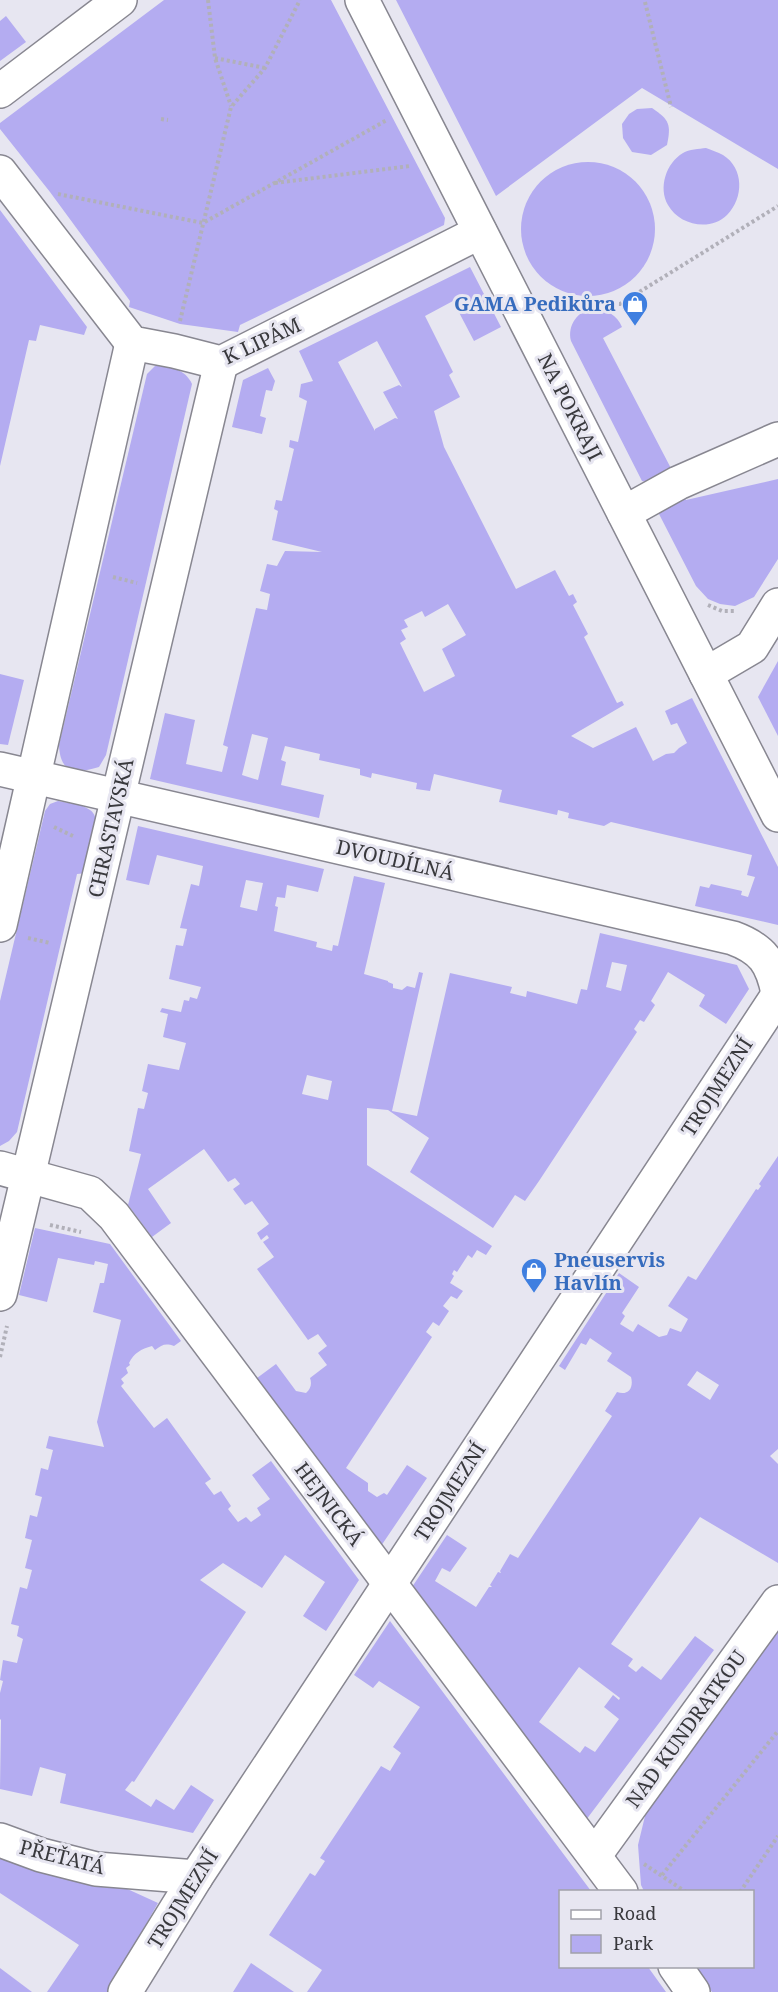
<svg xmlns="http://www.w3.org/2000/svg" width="778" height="1992" font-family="'Noto Serif',serif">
	<rect width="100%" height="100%" fill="#e7e6f1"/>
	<g fill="#b4acf1" fill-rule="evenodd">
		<path d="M164 0H331L445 218 444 225 240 325 238 332 180 324 129 307 130 301 50 192 0 129V123Z"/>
		<path d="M396 0H778V169L642 88 496 196Z"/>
		<path d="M6 16 26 42 0 61V21Z"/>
		<path d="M652 108C670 120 671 125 667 145L651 155 632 152 623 138 622 124 629 114 637 109Z"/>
		<path d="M706 148C711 150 718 152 723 155 744 168 744 198 727 215 710 232 679 225 668 205 658 188 666 163 683 153 689 149 699 149 706 148Z"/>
		<circle cx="588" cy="229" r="67"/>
		<path d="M0 210 87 327 84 335 40 325 36 341 29 340 0 466Z"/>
		<path d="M470 267 501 327 474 341 453 301 425 316 453 372 449 375 460 397 434 411 444 447 516 589 555 570 569 596 573 594 577 602 573 605 588 634 584 637 617 703 622 701 624 705 571 736 593 748 636 727 653 761 666 754 674 753 679 748 687 743 677 723 671 725 665 711 692 698 778 867V925L695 906 700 886 709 888 711 884 742 891 741 895 748 897 755 877 747 875 752 855 611 822 604 826 568 818 569 813 558 810 557 815 499 802 502 790 434 774 430 791 416 789 417 783 372 773 371 778 360 775V769L319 760 320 754 285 746 281 760 286 762 281 785 324 795 319 818 150 779 165 713 195 720 186 764 222 772 228 747 223 745 256 608 267 610 270 594 260 591 267 564 277 566 285 551 322 552 272 540 278 511 274 509 276 500 282 501 294 449 289 447 290 440 298 442 307 401 299 397 301 384 313 381 299 351ZM377 341 402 387 399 385 383 392 398 419 395 418 375 429V431L338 362ZM448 604 466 635 442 649 455 676 424 692 400 643 406 639 401 630 408 627 404 620 422 611 425 617ZM252 734 268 738 258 780 242 775Z"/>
		<path d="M594 307C607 310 617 315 622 327L603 338 675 476 647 482 642 481 571 341C567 325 578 311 594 307Z"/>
		<path d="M155 366C170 366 185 369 192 384L106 755 99 767C75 774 60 773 59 745L147 374Z"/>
		<path d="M268 368 275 381 272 391 266 390 260 416 266 418 262 434 232 427 243 380Z"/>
		<path d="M778 479V559L754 597 735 606 720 604 708 599 696 586 659 514 665 505 681 492 686 500Z"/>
		<path d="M778 661V736L758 697Z"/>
		<path d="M0 674 24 680 8 745 0 744Z"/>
		<path d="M58 801C68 803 82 804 90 810 105 820 90 858 87 873L77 874 17 1132 9 1141 0 1146V1001L45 811 50 804Z"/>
		<path d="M138 826 324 869 318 892 287 885 285 898 277 897 275 906 278 907 274 931 317 942 316 947 332 951 333 945 338 946 354 876 385 883 364 974 388 981V982L393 984V988L402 990 407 986 415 988 419 972 423 973 392 1111 417 1116 450 973 512 987 510 993 526 997 527 991 577 1004 581 989 587 990 600 933 737 965 749 989 726 1024 699 1006 705 995 668 972 651 1001 655 1005 644 1022 640 1020 634 1029 637 1032 539 1181 525 1201 515 1195 493 1228 410 1172 429 1138 388 1110 367 1108V1165L492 1246 486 1255 477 1250 472 1258 468 1255 457 1272 454 1270 452 1274 454 1276 450 1283 463 1291 457 1299 451 1296 443 1306 449 1311 439 1326 433 1322 426 1332 432 1337 430 1340 346 1468 368 1483V1491L377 1497 384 1493 387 1495 407 1465 427 1478 381 1546 257 1378 276 1364 296 1391 306 1393C311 1389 312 1383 310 1378L327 1365 318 1353 327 1346 318 1334 308 1340 257 1269 274 1257 263 1242 269 1238 267 1235 261 1240 257 1233 269 1224 252 1201 245 1205 233 1189 240 1184 235 1178 228 1182 204 1149 148 1189 171 1223 152 1237 128 1205 141 1154 129 1151 138 1108 144 1109 148 1093 142 1091 148 1064 179 1070 186 1043 163 1037 168 1014 160 1012 162 1008 181 1012 184 1000 189 1001 190 997 197 999 201 987 169 979 176 945 183 946 187 929 180 928 191 884 199 886 203 866 157 855 149 885 126 880ZM246 880 263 883 257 911 240 907ZM612 962 627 965 621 991 606 987ZM307 1075 332 1081 328 1100 302 1094Z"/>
		<path d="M778 1156V1449L770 1456 778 1464V1563L700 1517 611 1644 633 1659 628 1666 636 1672 642 1666 661 1680 695 1636 714 1650 586 1820 412 1587 447 1535 467 1548 450 1572 442 1568 435 1581 476 1607 489 1587H492L490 1585 498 1572 501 1573 500 1571 510 1554 518 1558 612 1416 605 1411 617 1392C628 1396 634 1388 631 1377L607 1361 612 1353 590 1338 586 1345 581 1343 565 1370 559 1366 619 1273 639 1287 622 1313 625 1316 620 1324 633 1332 638 1324 659 1337 667 1335 670 1328 681 1332 688 1319 668 1306 688 1276 696 1280 756 1189 758 1190 761 1186 759 1184ZM697 1371 719 1385 710 1400 687 1385ZM579 1667 620 1698 619 1700 613 1695 604 1707 619 1719 595 1752 585 1746 580 1753 539 1722Z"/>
		<path d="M35 1228 110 1244 181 1341 174 1346C165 1343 162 1345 155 1350L152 1346C141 1349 134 1353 129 1363L130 1365 126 1368 128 1373 121 1379 124 1383 121 1386 154 1428 167 1418 211 1479 205 1483 214 1495 221 1491 231 1506 228 1509 238 1522 246 1517 251 1522 261 1515 257 1508 270 1499 252 1475 271 1461 359 1580 326 1631 303 1616 325 1582 285 1555 262 1588 223 1563 200 1580 246 1612 134 1782 132 1781 125 1790 151 1807 156 1799 174 1810 191 1785 214 1800 193 1833 60 1803 66 1774 40 1767 32 1796 0 1789 1 1720 0 1719V1693L3 1681 0 1680 3 1660 17 1663 23 1639 17 1636 19 1626 11 1624 20 1587 27 1589 32 1570 25 1568 32 1540 25 1538 30 1515 37 1517 42 1497 35 1495 41 1468 48 1470 53 1450 46 1448 49 1436 104 1447 97 1422 121 1320 93 1312 100 1283H104L108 1264 95 1261 94 1265 58 1258 47 1302 19 1295Z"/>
		<path d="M390 1621 591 1891 560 1892V1966L648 1967 666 1992H307L322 1970 269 1935 310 1873 315 1876 325 1861 320 1858 381 1766 390 1771 401 1753 393 1747 420 1707 379 1681 373 1688 354 1675Z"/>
		<path d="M778 1627V1992H712L693 1967 752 1966V1892L644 1891 641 1885 638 1845 645 1816 661 1785Z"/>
		<path d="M0 1852 112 1882 158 1903 108 1992H47L79 1945 0 1893Z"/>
		<path d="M251 1963 294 1992H233Z"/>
		<path d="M0 1968 32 1992H0Z"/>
	</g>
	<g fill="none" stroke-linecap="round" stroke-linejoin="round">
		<g stroke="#888791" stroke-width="36">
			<g id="minor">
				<path d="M362 0 778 815"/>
				<path d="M0 91 120 0"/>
				<path d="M0 172 132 343 174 351 221 363 480 232"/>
				<path d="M624 513 678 483 778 439"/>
				<path d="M706 674 752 647 778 605"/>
				<path d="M0 769 733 938C763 949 772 963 778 993"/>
				<path d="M0 925 132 343"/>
				<path d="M0 1168 90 1193 114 1216 621 1892"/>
				<path d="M0 1294 221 363"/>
				<path d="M0 1840 41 1855 96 1869 196 1877"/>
				<path d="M595 1855 778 1602"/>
				<path d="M675 1966 693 1992"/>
				<path d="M125 1992 196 1877 778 995"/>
			</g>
		</g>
		<g stroke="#b1b0b9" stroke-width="4" stroke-dasharray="3 3" stroke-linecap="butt">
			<path d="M208 0 215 58 231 106"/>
			<path d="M645 2 671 107"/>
			<path d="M215 58 265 68"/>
			<path d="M161 119 168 120"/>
			<path d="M275 183 410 166"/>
			<path d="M58 194 203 223 387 120"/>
			<path d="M553 302 620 304 778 206"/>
			<path d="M180 321 231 107 265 68 300 0"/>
			<path d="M113 577 137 583"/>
			<path d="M708 605 722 611H736"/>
			<path d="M54 827 75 837"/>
			<path d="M28 938 50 943"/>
			<path d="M50 1225 81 1232"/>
			<path d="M0 1357 7 1326"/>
			<path d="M644 1864 686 1892"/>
			<path d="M662 1875 778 1731"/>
			<path d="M740 1892 778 1836"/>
		</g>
		<use href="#minor" stroke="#fff" stroke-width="33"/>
	</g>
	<defs>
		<g id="shop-pin" transform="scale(1.35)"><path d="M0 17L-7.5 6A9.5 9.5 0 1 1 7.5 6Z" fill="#3f7fe0" stroke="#e7e6f1"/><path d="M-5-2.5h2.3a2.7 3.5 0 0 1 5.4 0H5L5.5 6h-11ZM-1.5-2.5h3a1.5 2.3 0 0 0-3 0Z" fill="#fff"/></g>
	</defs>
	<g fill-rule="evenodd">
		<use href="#shop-pin" x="635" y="304"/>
		<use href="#shop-pin" x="534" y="1271"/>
	</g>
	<g text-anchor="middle" stroke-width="6" stroke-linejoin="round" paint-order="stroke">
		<g font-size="20" font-weight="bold" fill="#366cbe" stroke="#e7e6f1" text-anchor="end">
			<text x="616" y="311">GAMA Pedikůra</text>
			<text x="554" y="1267" text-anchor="start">Pneuservis<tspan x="554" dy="23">Havlín</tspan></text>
		</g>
		<g font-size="20" fill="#39393d" stroke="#e7e6f1">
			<text transform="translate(262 341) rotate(-25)" y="7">K LIPÁM</text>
			<text transform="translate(570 407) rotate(63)" y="7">NA POKRAJI</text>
			<text transform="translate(111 828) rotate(-77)" y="7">CHRASTAVSKÁ</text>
			<text transform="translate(395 860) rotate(13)" y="7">DVOUDÍLNÁ</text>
			<text transform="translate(717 1087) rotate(-57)" y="7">TROJMEZNÍ</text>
			<text transform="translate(450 1492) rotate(-57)" y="7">TROJMEZNÍ</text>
			<text transform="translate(329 1504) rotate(53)" y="7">HEJNICKÁ</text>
			<text transform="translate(686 1729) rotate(-54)" y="7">NAD KUNDRATKOU</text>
			<text transform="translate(62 1857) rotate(14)" y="7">PŘEŤATÁ</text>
			<text transform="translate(183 1899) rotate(-58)" y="7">TROJMEZNÍ</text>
		</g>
	</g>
	<rect x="559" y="1890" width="195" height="78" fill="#e7e6f1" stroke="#a1a1a9" stroke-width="1.5"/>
	<rect x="571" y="1910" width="30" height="9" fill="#ffffff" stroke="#a1a1a9" stroke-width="1.5"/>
	<text x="613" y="1920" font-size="18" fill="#39393d">Road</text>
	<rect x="571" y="1935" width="30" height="18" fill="#b4acf1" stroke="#a1a1a9" stroke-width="1.5"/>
	<text x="613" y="1950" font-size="18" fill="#39393d">Park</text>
</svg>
